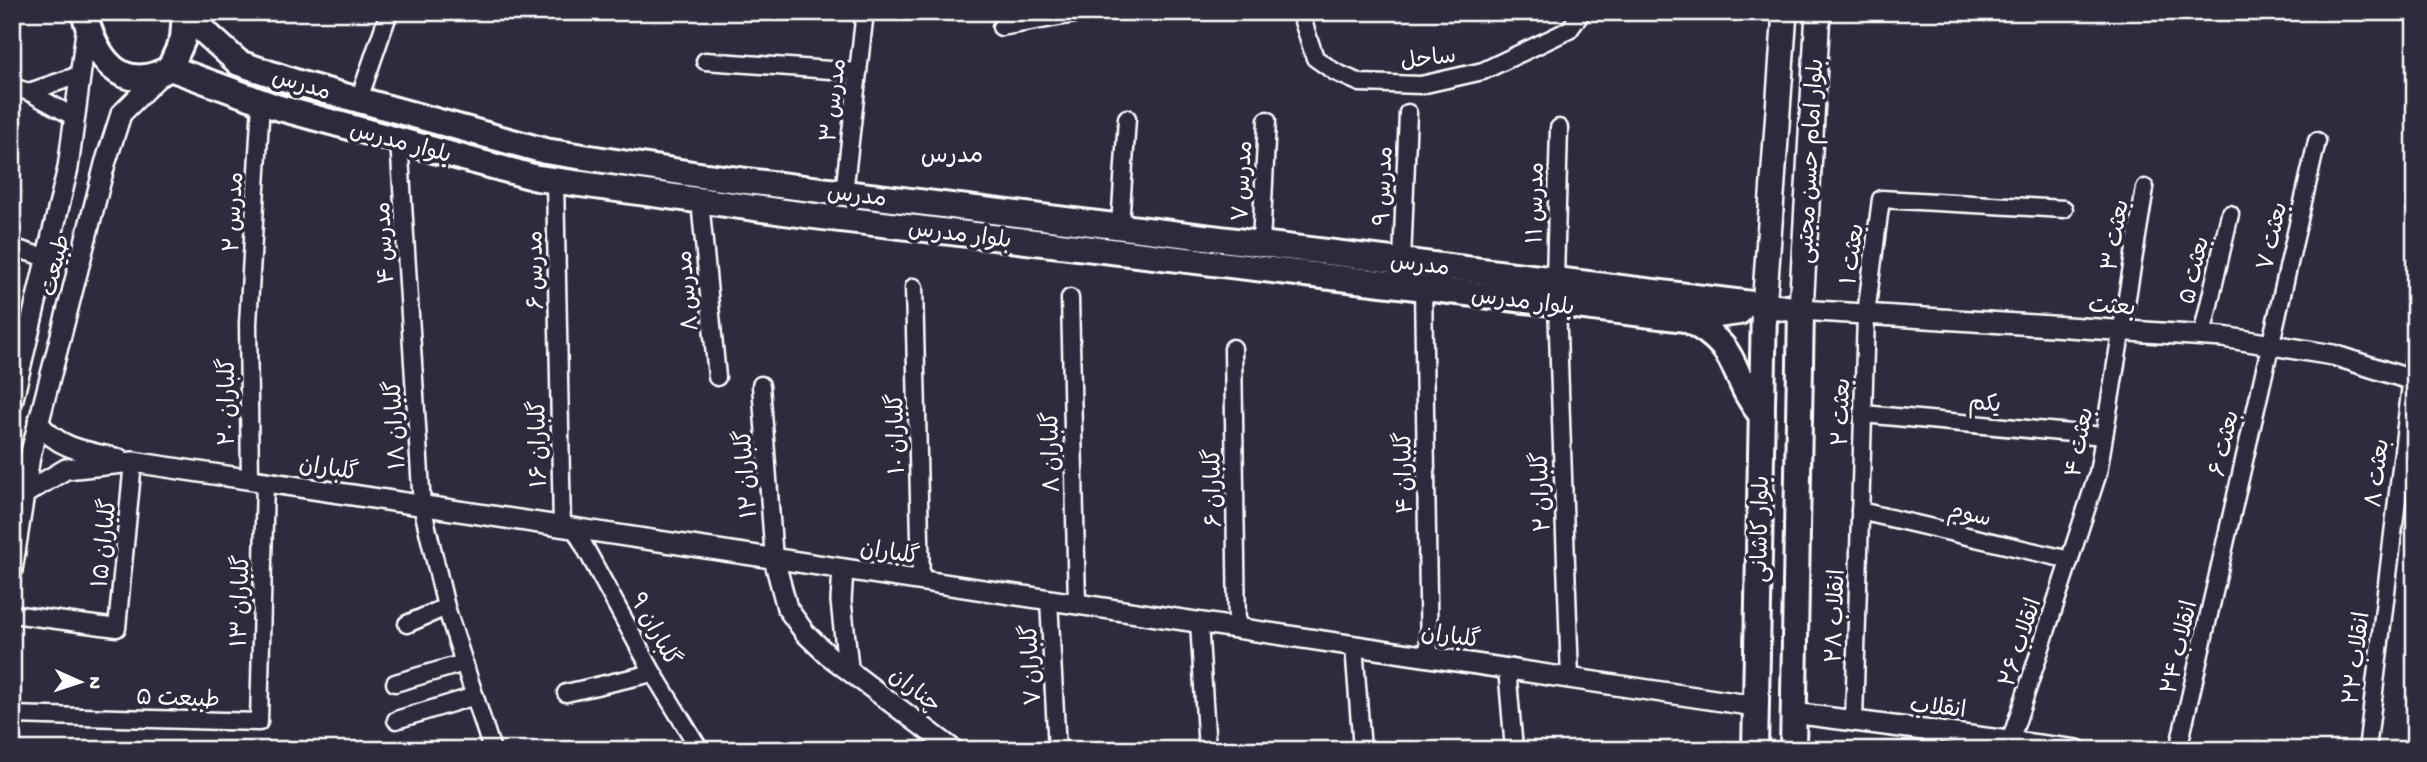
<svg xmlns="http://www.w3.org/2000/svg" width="2427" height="762" font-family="'Gochi Hand','Playpen Sans Arabic',sans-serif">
	<rect width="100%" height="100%" fill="#2f2a3d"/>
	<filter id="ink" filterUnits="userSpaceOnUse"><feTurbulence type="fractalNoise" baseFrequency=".0143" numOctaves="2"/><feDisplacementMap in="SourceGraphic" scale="14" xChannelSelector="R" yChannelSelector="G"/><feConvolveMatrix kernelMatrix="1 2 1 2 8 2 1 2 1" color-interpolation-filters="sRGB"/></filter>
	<g filter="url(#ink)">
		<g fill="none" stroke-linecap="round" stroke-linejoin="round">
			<g stroke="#fff" stroke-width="21">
				<g id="minor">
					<path d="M1300 12 1315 58 1335 72 1360 83 1421 85 1483 71 1569 30 1582 12"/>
					<path d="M1001 27 1086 12"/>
					<path d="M705 61 858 72"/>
					<path d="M12 87 29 92 76 118"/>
					<path d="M29 92 79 75"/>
					<path d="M359 99 389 12"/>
					<path d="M399 140 422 506 446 607 492 750"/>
					<path d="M555 180 562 527"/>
					<path d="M844 193 865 12"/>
					<path d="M700 201 717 377"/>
					<path d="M1120 226 1127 118"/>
					<path d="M1261 244 1267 120"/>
					<path d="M12 247 46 258"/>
					<path d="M1402 261 1408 113"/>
					<path d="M1555 280 1559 128"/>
					<path d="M914 287 921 581"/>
					<path d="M1423 288 1429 657"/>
					<path d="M1070 298 1077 604"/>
					<path d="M1557 304 1570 678"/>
					<path d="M2202 335 2230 214"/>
					<path d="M1233 348 1237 628"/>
					<path d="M761 385 774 559"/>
					<path d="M1863 414 2104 436"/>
					<path d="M250 480 248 324 261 102"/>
					<path d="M1860 511 2070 560"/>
					<path d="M575 529 653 673 700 750"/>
					<path d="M1049 600 1057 750"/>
					<path d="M12 614 117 628 133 462"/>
					<path d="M1199 622 1207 750"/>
					<path d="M407 624 446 607"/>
					<path d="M1354 646 1362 750"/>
					<path d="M1507 668 1514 750"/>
					<path d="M395 683 464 663"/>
					<path d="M566 693 653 673"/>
					<path d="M12 715 259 722 265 482"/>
					<path d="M396 720 475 696"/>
					<path d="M1854 721 1866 314 1881 199 2064 209"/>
					<path d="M2011 739 2098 473 2145 188"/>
					<path d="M1932 750V729"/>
					<path d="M2178 750 2317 141"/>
					<path d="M2367 750 2415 351"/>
				</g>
			</g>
			<g stroke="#fff" stroke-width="24">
				<g id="tertiary">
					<path d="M1801 310 2223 337 2333 355 2415 381"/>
					<path d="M12 403 68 168 87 24"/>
					<path d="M38 422C57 449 88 452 119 459"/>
					<path d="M24 494 66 469 133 462 1755 706"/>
					<path d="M774 559 787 608 805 633 828 655 954 750"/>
					<path d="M843 569 841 601 848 667"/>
					<path d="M12 571 30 456 105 164 121 114 164 71"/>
					<path d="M1793 713 2077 750"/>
				</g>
			</g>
			<g stroke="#fff" stroke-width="28">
				<g id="secondary">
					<path d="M1764 308 1785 12"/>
					<path d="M1801 310 1818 12"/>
				</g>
			</g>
			<g stroke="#fff" stroke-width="30">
				<g id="primary">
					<path d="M84 12C95 56 120 97 170 68L183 39 185 12"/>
					<path d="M186 15 239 63 301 84 545 151 706 176 1801 310 1793 750"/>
					<path d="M170 68 276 107 537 178 806 215 1686 319 1739 312"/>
					<path d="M1686 319C1745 350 1727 373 1762 416"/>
					<path d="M1755 750 1764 308"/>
				</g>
			</g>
			<use href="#minor" stroke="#2f2a3d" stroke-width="16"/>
			<use href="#tertiary" stroke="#2f2a3d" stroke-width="19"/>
			<use href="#secondary" stroke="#2f2a3d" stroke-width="23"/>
			<use href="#primary" stroke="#2f2a3d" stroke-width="24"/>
		</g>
	</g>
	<g text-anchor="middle" stroke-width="7" stroke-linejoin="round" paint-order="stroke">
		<g font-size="23" fill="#fff" stroke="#2f2a3d">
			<text transform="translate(1428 57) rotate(-7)" y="8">ساحل</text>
			<text transform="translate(302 83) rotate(17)" y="8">مدرس</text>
			<text transform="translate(832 100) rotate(-83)" y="8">مدرس ۳</text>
			<text transform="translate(401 141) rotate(15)" y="8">بلوار مدرس</text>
			<text transform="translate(1809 161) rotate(-87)" y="8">بلوار امام حسن مجتبی</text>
			<text transform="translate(1241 181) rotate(-87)" y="8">مدرس ۷</text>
			<text transform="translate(1382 186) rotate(-88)" y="8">مدرس ۹</text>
			<text transform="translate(857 194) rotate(7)" y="8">مدرس</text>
			<text transform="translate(1534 203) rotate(-89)" y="8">مدرس ۱۱</text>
			<text transform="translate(232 212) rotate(-87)" y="8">مدرس ۲</text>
			<text transform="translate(960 233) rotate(7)" y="8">بلوار مدرس</text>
			<text transform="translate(2114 235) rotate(-80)" y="8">۳ بعثت</text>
			<text transform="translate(2271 236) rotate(-77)" y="8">۷ بعثت</text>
			<text transform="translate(383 243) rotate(-93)" y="8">مدرس ۴</text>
			<text transform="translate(1851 254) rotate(-82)" y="8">۱ بعثت</text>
			<text transform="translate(1420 263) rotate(7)" y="8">مدرس</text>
			<text transform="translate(54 265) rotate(-76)" y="8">طبیعت</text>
			<text transform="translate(534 270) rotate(-91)" y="8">مدرس ۶</text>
			<text transform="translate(2193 270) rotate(-77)" y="8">۵ بعثت</text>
			<text transform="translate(686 291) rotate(-95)" y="8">مدرس ۸</text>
			<text transform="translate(1523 300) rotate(7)" y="8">بلوار مدرس</text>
			<text transform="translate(2112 305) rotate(4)" y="8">بعثت</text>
			<text transform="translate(226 402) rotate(-90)" y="8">گلباران ۲۰</text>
			<text transform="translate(1985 402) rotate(5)" y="8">یکم</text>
			<text transform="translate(1840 412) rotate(-88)" y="8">۲ بعثت</text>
			<text transform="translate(394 425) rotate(-93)" y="8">گلباران ۱۸</text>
			<text transform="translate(895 434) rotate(-91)" y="8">گلباران ۱۰</text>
			<text transform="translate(2078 442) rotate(-79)" y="8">۴ بعثت</text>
			<text transform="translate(2223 443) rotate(-77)" y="8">۶ بعثت</text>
			<text transform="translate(537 444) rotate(-91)" y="8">گلباران ۱۶</text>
			<text transform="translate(1050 452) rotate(-91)" y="8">گلباران ۸</text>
			<text transform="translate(329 467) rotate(9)" y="8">گلباران</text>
			<text transform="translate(1403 473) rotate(-91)" y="8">گلباران ۴</text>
			<text transform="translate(2376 473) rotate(-83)" y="8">۸ بعثت</text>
			<text transform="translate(745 474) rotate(-94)" y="8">گلباران ۱۲</text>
			<text transform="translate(1212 488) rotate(-91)" y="8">گلباران ۶</text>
			<text transform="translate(1540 492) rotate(-92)" y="8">گلباران ۲</text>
			<text transform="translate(1970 513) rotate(13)" y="8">سوم</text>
			<text transform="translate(1759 529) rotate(-89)" y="8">بلوار کاشانی</text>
			<text transform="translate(103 543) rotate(-84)" y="8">گلباران ۱۵</text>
			<text transform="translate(890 551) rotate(9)" y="8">گلباران</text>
			<text transform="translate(239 601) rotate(-88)" y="8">۱۳ گلباران</text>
			<text transform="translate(1834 616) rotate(-88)" y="8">۲۸ انقلاب</text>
			<text transform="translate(656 629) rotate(61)" y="8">۹ گلباران</text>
			<text transform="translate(1451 635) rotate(8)" y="8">گلباران</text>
			<text transform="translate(2019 642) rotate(-72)" y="8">انقلاب ۲۶</text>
			<text transform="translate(2178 647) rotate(-77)" y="8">انقلاب ۲۴</text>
			<text transform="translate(2355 658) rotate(-83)" y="8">انقلاب ۲۲</text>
			<text transform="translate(1030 665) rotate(-93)" y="8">۷ گلباران</text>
			<text transform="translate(916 689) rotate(38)" y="8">چناران</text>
			<text transform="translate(178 697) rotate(2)" y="8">۵ طبیعت</text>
			<text transform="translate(1938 706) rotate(6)" y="8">انقلاب</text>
		</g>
		<g font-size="24" fill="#fff" stroke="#2f2a3d">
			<text x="952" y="162">مدرس</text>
		</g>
	</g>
	<rect width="2427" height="762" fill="none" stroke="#2f2a3d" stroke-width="42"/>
	<rect x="21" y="21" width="2385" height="720" fill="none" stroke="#fff" stroke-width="2.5" filter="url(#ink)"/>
	<g transform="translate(80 682) rotate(93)" stroke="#2f2a3d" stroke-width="5" paint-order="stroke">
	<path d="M0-5L12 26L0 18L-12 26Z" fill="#ffffff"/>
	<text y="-10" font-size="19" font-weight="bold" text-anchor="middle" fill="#ffffff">N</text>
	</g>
</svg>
